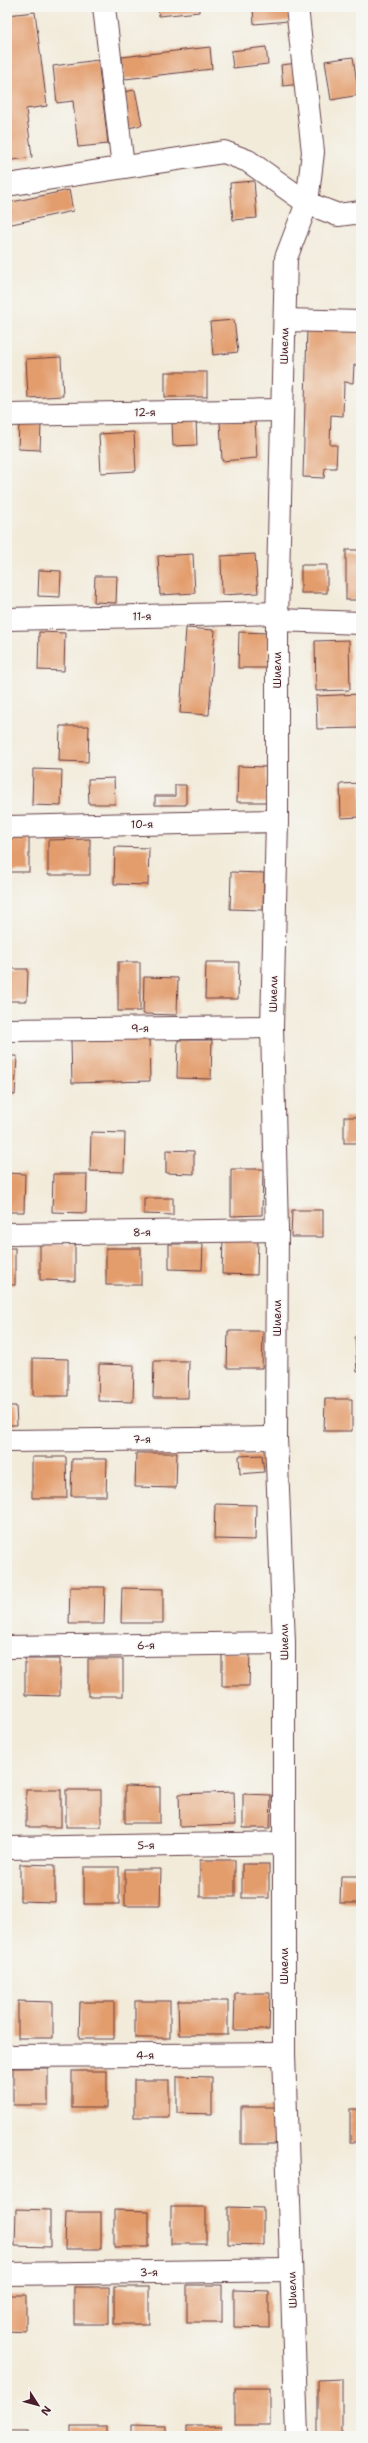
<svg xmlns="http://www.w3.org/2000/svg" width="368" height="2443" font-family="'Shantell Sans',sans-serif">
	<rect width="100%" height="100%" fill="#f6f6f2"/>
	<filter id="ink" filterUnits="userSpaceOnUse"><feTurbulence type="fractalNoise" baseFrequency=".025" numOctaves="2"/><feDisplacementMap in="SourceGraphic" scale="8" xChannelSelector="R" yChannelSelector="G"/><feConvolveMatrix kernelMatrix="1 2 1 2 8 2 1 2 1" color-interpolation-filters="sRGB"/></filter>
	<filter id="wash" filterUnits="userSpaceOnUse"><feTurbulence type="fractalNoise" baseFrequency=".012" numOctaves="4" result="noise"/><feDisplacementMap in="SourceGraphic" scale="16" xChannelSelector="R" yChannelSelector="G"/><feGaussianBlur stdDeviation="0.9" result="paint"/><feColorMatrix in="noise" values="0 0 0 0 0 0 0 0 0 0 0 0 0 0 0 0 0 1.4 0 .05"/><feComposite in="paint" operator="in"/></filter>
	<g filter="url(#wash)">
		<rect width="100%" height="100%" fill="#f2ebda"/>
		<g id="blocks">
			<g fill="#e39d6d">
				<path d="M158 7H199V12L159 16Z"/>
				<path d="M253 7H288L289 21 254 24Z"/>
				<path d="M35 12 47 106 26 109 32 157 7 161V15Z"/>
				<path d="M210 47 212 69 125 79 122 57Z"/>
				<path d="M266 47 268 64 233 68 231 51Z"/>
				<path d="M353 57 359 95 331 100 325 61Z"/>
				<path d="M98 60 108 144 78 147 73 101 57 103 53 66Z"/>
				<path d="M298 63 300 84 283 86 281 65Z"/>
				<path d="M135 90 142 125 124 129 117 93Z"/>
				<path d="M254 181 257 218 233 220 230 183Z"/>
				<path d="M69 190 73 211 7 225V203Z"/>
				<path d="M234 320 238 352 213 355 210 322Z"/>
				<path d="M307 328 361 330V365H354L353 383 344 382 343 416 331 415 330 445H337L336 468H325L324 478 303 477Z"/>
				<path d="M61 357 63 396 28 398 26 359Z"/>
				<rect x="165" y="372" width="42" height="25"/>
				<path d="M255 419 257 458 222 461 220 421Z"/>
				<path d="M196 420 197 445 173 446 172 421Z"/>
				<path d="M19 423 41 424 40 450 18 449Z"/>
				<path d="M134 432 136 471 101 473 99 434Z"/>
				<rect x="346" y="550" width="15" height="50"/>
				<path d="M193 554 195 593 160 595 158 556Z"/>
				<path d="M255 554 258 593 222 595 221 556Z"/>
				<rect x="301" y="565" width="26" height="28"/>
				<path d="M39 570 61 571 60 597 38 596Z"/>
				<path d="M95 576H117L116 603 94 602Z"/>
				<path d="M186 628 215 630 209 715 180 713Z"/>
				<path d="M39 632 65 633 64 671 38 670Z"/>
				<path d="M239 632 269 633 268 668H238Z"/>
				<path d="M349 640 350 690 316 691 315 641Z"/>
				<path d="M361 694V728L317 729 316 696Z"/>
				<path d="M60 726H89L88 762 59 761Z"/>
				<path d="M238 766 267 767 266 802H237Z"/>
				<path d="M33 769 62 770 61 806 32 805Z"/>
				<path d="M114 778 115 804H89L88 779Z"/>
				<path d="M361 783V817L341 818 340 784Z"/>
				<path d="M175 785H186V805H155V796H175Z"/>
				<rect x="7" y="837" width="22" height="35"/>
				<path d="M90 839V875H48V840Z"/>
				<path d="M115 847 149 848 148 885 114 884Z"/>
				<path d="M231 872 264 873 263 910 230 909Z"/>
				<rect x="118" y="962" width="22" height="49"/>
				<path d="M206 962H239L238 999H205Z"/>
				<path d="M7 969H28L27 1001H7Z"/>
				<path d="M144 977 178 978 177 1015 143 1014Z"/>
				<path d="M149 1038 150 1081 72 1083 71 1040Z"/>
				<path d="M178 1040H212L211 1079 177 1078Z"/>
				<path d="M7 1056H17L15 1095 7 1094Z"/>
				<rect x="344" y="1117" width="17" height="26"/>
				<path d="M91 1132 125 1133 124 1172 90 1171Z"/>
				<path d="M166 1150 194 1151V1174L166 1173Z"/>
				<path d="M231 1169H263L262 1215 231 1216Z"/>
				<path d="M7 1173 25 1174 24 1212H7Z"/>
				<path d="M53 1174H87L86 1213 52 1212Z"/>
				<path d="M144 1198H173V1215L144 1214Z"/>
				<path d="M292 1210H323V1237H291Z"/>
				<path d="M223 1237 258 1238 257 1275 222 1274Z"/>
				<path d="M40 1244H75V1281L40 1280Z"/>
				<path d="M169 1244H203L202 1270 169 1269Z"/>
				<rect x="7" y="1248" width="8" height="37"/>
				<rect x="106" y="1248" width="35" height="37"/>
				<path d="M228 1331H263L262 1368H227Z"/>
				<path d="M361 1335V1371L357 1372 355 1336Z"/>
				<path d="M33 1358 68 1359V1396H33Z"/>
				<path d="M154 1361H189L188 1398H153Z"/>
				<path d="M99 1364 134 1365 133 1402 98 1401Z"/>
				<path d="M325 1399H352V1431H324Z"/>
				<path d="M7 1406H16L17 1425H7Z"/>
				<path d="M136 1453H177L176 1488 135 1487Z"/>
				<path d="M262 1455 264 1472 240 1474 239 1456Z"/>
				<path d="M32 1457H66L67 1498H32Z"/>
				<path d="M72 1459H107L106 1496H71Z"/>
				<path d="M215 1504 256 1505 255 1540 214 1539Z"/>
				<path d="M70 1587H105L104 1624H69Z"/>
				<path d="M122 1588 163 1589V1623H121Z"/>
				<path d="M222 1652 250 1653 249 1686H222Z"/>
				<path d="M25 1659H60V1696L25 1695Z"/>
				<rect x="88" y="1659" width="35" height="37"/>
				<path d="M125 1786 160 1787V1823H125Z"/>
				<rect x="26" y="1790" width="35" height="37"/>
				<rect x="66" y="1790" width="35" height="37"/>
				<path d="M234 1792 235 1825 180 1827 179 1794Z"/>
				<path d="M243 1794 271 1795 270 1828H243Z"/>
				<rect x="200" y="1860" width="35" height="37"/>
				<path d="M20 1864 55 1865V1902L20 1901Z"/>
				<rect x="242" y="1864" width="27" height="34"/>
				<rect x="84" y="1867" width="35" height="37"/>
				<path d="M125 1869H161L160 1906H125Z"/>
				<path d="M341 1876H361V1903H340Z"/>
				<path d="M235 1993H270L269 2030H234Z"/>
				<path d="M18 2001 53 2002V2038H18Z"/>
				<rect x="135" y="2001" width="35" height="37"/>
				<path d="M178 2001H228V2035H179Z"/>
				<path d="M80 2002H114V2039H79Z"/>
				<rect x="13" y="2068" width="35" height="37"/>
				<rect x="72" y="2071" width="35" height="37"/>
				<path d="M177 2076 212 2077V2114L177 2113Z"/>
				<rect x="134" y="2080" width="35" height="37"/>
				<rect x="241" y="2107" width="35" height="37"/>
				<rect x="350" y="2109" width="11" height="33"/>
				<rect x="171" y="2207" width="35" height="37"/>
				<path d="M228 2207 263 2208V2245L228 2244Z"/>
				<path d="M16 2209 50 2210V2247L15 2246Z"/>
				<path d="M114 2210 149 2211V2247H114Z"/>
				<path d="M66 2212H101V2249H65Z"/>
				<rect x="187" y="2285" width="35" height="37"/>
				<rect x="74" y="2287" width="35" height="37"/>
				<rect x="114" y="2287" width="35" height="37"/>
				<path d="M234 2290 269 2291V2328L234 2327Z"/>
				<path d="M7 2295H26V2332L7 2331Z"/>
				<path d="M342 2379V2436H318V2380Z"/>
				<rect x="235" y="2388" width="35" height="37"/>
				<path d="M131 2425 166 2426V2436H131Z"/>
				<rect x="71" y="2426" width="35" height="10"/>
				<rect x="187" y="2426" width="35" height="10"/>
				<rect x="7" y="2431" width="22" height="5"/>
			</g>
		</g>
	</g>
	<g filter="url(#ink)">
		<use href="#blocks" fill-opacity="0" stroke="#633e45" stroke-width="1"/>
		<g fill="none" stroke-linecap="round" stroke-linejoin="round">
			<g stroke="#633e45" stroke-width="24">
				<g id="street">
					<path d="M104 7 123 167"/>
					<path d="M7 185 224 152 248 161 307 203 338 215 361 212"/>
					<path d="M285 320 361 322"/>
					<path d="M7 415 282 410"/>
					<path d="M7 619 278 613"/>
					<path d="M277 620 361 623"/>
					<path d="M7 827 277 821"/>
					<path d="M7 1030 272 1027"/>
					<path d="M7 1234 277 1230"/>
					<path d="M7 1441 276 1438"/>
					<path d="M7 1647 284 1643"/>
					<path d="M7 1848 284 1843"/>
					<path d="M7 2056 284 2054"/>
					<path d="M7 2274 291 2270"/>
					<path d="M297 2436 284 2054V1643L276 1438 277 1230 272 1027 277 821V620L286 258 307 203 313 152 297 7"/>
				</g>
			</g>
			<use href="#street" stroke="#fff" stroke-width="22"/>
		</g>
	</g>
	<g text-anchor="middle" stroke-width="3" stroke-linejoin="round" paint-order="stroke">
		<g font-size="11" fill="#4a1f2b" stroke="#f6f6f2">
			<text transform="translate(284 346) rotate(-89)" y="4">Шиели</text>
			<text transform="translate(145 412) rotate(-1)" y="4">12-я</text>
			<text transform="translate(142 616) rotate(-1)" y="4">11-я</text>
			<text transform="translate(277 670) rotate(-90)" y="4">Шиели</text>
			<text transform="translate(142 824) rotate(-1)" y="4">10-я</text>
			<text transform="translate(273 994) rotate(-89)" y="4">Шиели</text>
			<text transform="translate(140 1028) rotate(-1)" y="4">9-я</text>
			<text transform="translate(142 1232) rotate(-1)" y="4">8-я</text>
			<text transform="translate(277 1318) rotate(-90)" y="4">Шиели</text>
			<text transform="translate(142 1439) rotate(-1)" y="4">7-я</text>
			<text transform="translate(284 1642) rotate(-91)" y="4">Шиели</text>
			<text transform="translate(146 1645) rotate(-1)" y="4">6-я</text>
			<text transform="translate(146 1845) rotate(-1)" y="4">5-я</text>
			<text transform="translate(284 1966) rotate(-90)" y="4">Шиели</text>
			<text transform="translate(145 2055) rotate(-1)" y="4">4-я</text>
			<text transform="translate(149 2272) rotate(-1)" y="4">3-я</text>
			<text transform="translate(292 2290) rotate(-92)" y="4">Шиели</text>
		</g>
	</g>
	<rect width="368" height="2443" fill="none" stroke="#f6f6f2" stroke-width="24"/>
	<g transform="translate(38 2405) rotate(126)" stroke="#f6f6f2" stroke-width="3" paint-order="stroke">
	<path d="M0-3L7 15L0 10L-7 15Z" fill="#4a1f2b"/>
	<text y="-6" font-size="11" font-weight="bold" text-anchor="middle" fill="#4a1f2b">N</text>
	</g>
</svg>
